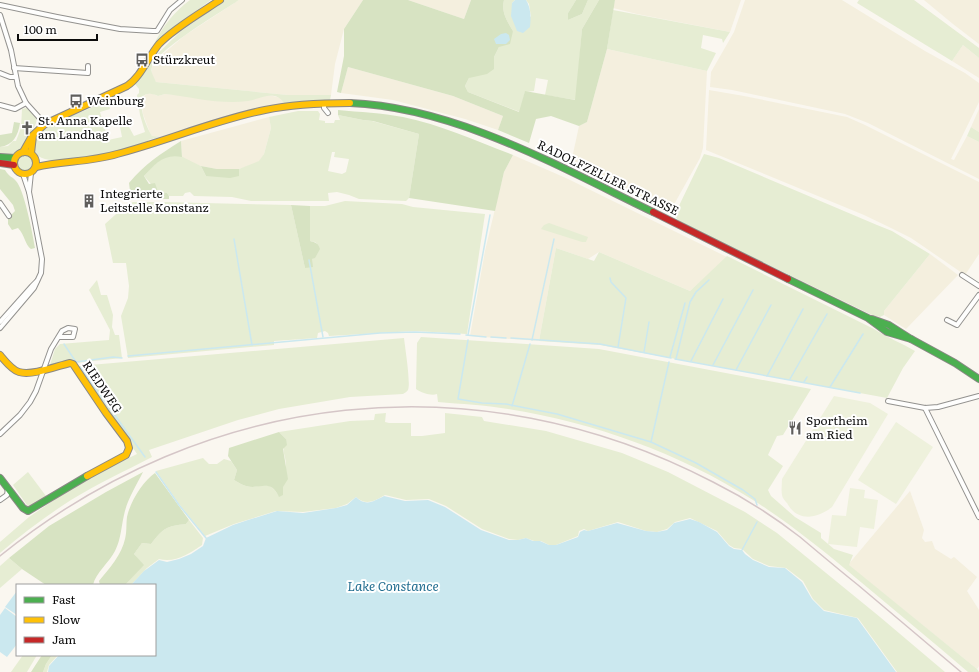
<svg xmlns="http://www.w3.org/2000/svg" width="979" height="672" font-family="Literata,serif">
	<rect width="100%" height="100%" fill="#faf7f0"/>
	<g fill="#f4efde">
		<path d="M239 0H363L344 29 335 64 331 95H288L156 82 152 75V67L157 59 184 36Z"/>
		<path d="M408 0H471L464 19Z"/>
		<path d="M615 0H741L730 32 637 14 613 8Z"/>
		<path d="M745 0H842L925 51 965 73 979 83V102L951 159 954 160 967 136 979 142V179L868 123 845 114 732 90 710 87 711 72 734 32Z"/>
		<path d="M924 0H979V44L953 24Z"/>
		<path d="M963 45 979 58V78L952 61Z"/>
		<path d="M607 49 707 71 703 148 700 158 672 208 670 210H666L571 163 579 126 587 122Z"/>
		<path d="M348 67 453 96 503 116 498 130 465 119 393 100 341 93Z"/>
		<path d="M709 90 744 96 847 117 865 125 979 182V254L965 275 911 238 889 227 864 215 706 150Z"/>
		<path d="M147 94H153L158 96 165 94 249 100 260 96H273L281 98 284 103 249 110 160 137H156L152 136 150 133 143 114 141 100 142 97Z"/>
		<path d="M979 109V132L971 127Z"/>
		<path d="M269 117 271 128 264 154 260 161 249 166 239 169H217L201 166 188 161 182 157 181 141Z"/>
		<path d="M513 155 566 178 727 257 690 291 599 252 588 259 556 248 539 341 470 336 485 251 499 192 504 172Z"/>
		<path d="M930 254 958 275 906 329 884 315V311Z"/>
		<path d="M910 491 924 530 922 538 925 542 932 541 935 549 951 559 954 557 977 577 967 591 979 610V666L977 669 848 565Z"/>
	</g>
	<g fill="#e6edd3" fill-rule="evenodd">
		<path d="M190 0H211L193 13 154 44C163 26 174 12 190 0Z"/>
		<path d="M225 0H239C223 11 156 50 152 67 150 72 154 77 156 82L288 95H331L330 100 284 103C275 89 260 99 248 101 221 105 192 97 165 94L158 96C153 94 147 92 142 97 139 108 146 126 152 136L160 137 148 140 149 142C132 147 36 177 34 148 34 138 42 131 50 126 55 123 63 120 69 117 82 112 95 106 108 100L110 109 100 112 108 140 122 137 120 127H129L134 136 145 132 140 115 137 95 139 93V89L135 84 151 60 180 32Z"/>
		<path d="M504 0H515L512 3 531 17 529 4 526 0H576L568 13V20L582 14 588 0H599L582 29 576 100 545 95 548 80 536 78 534 91 525 92 520 112 468 92 465 86 469 78 494 57 499 47 513 31C507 21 501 12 504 0Z"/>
		<path d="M859 0H914L979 48V58L963 45 952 61 857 3Z"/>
		<path d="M613 10 730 32 723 43 722 39 703 35 701 48 716 53 707 71 607 49Z"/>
		<path d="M26 108C44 118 35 125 27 138 23 145 20 151 13 155 9 156 4 155 0 155V147L8 146 13 141H16L21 128 22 109Z"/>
		<path d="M298 111H318L320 114 319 120 325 121V123H334L335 120H340L338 115 363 120 372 121 419 134 409 198 406 201 359 199 349 195 337 192 328 193 329 201H251L232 197 194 196 190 192 185 193 183 196H169L167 193 158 192 144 176C153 166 165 151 181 156 187 159 194 163 201 166L206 176H239V169L259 161 264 154 271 128 269 117ZM332 152H335L334 157 349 159 346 172 342 174 328 171Z"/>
		<path d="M971 127 979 132V142L967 136Z"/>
		<path d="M704 154 719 158 877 225 892 231 930 254 884 311V315L880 317 872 315 680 222 677 219 675 214Z"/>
		<circle cx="25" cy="163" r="8"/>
		<path d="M345 201 402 204 413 207 485 214 467 334 415 331 329 336 328 333 325 331 318 333 317 338 274 341V345L128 358 121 316 128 298 129 286 126 263H113L105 224 125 206 133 202H161L291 205 305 268 312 259 315 257 317 244 315 242 310 241V206H325Z"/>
		<path d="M549 223 588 237 586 242H582L541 229 544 225Z"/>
		<path d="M556 248 594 261 599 252 690 291 727 256 874 329C888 338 902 343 915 351L903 368 887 398 600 345 539 341Z"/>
		<path d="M97 280 101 295H107L113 315 112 327 115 335H119L122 358 75 363 73 360 50 365 55 349 60 344 109 340 110 330 89 290Z"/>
		<path d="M421 337 599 349 811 389 783 435 777 436 768 455 783 466 768 490 771 496 795 517 821 533V538L834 549 853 555 849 565 977 669 979 672H968C931 640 893 609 856 578 823 550 789 523 753 500 679 453 595 423 508 409 485 405 461 404 438 402L437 394C431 396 422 393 416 389L417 343Z"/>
		<path d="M404 338C405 347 411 384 408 390 407 392 404 393 403 394L350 397 279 409 238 420 149 450 152 457C125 471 97 484 71 500 46 516 22 534 0 553V542L29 517 57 498 100 472 137 454 78 366Z"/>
		<path d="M386 413 385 422 389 423H411V436H422L445 433V413L482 417 484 421 546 431 622 453 668 472 745 512 777 533 880 617 945 672H897L858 618 824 610 813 599 803 581 786 568 769 566 753 559 742 549 734 548 729 545 717 531 690 518 675 522 667 529 657 532 646 531 618 522 588 531 584 529 579 531 578 536 556 545H549L541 541H534L526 538 518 540 509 539 482 529 446 506 429 499 406 500 385 495C375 501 366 506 356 497L347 504 336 508 303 512 276 511 234 524 205 536 179 504 156 471 203 458 209 464H217L224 459 231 461 237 470 234 480C238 482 242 485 246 486 261 490 267 477 279 496 283 487 286 475 286 464 285 452 281 453 286 439L279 432 350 421 374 420 375 414Z"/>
		<path d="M28 472 46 496 29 508 13 485Z"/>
		<path d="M189 520 203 538 202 545C189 554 175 563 159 559L147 568 131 585H125L143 565 134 554 142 543 151 544C163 528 167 526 186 524Z"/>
		<path d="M9 558 22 569 0 588V566Z"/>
		<path d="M23 655H37L27 672H11Z"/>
		<path d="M52 655H58L49 665 47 672H43L46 664Z"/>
	</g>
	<g fill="#d7e3c2">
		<path d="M363 0H408L464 19 471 0H504C501 12 507 21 513 31L510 44 499 47 494 57V69L487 74 469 78 465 86 468 92 519 112 525 91 575 100 582 29 599 0H615L607 49 587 122 579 126 551 116 536 119 529 143 498 130 503 116 453 96 348 67 341 93 337 92 344 56V29Z"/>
		<path d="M576 0H588L582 14 568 20V13Z"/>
		<path d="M338 110C360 112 382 113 403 117 441 125 477 141 513 155L504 172 495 211 409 198 419 134 373 121 363 120 338 115Z"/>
		<path d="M14 122 20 123C18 136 13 145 0 147V135L12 133Z"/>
		<path d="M181 141 182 157C164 153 155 164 144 176L149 184 155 183 158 192 167 193 169 196V199H131L129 183C145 164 160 154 181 141Z"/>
		<path d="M201 166 217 169H239V176L230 178 206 176Z"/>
		<path d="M0 169 5 170C9 177 13 177 16 181 24 189 33 235 35 248L31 249C25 245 25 235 18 228L12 230 8 224V218L15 211 13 205 0 189Z"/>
		<path d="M291 205 310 206V241C315 242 318 243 320 249L315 258 312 259 313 267 305 268Z"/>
		<path d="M279 432 286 439 287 445 283 449 288 479 283 487V495L279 497C270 478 260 490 246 486 242 485 238 482 234 480L237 470 228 456 229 448Z"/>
		<path d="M143 472C136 486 127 500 124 515 121 528 121 539 115 551 109 563 96 572 93 585H46L22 569 9 558 49 526 106 492Z"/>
		<path d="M155 473 189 520 186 524C167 526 163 528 151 544L142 543 134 554 144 565 125 585H100L99 581C109 569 122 554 125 539 127 532 126 524 127 517 130 502 143 481 155 473Z"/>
		<path d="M42 655H52L46 664 43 672H31Z"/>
	</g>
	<g fill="#eef1dc">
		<path d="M834 396 870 403 888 414 832 507C817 519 797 522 787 503 785 501 782 497 782 495 781 490 782 484 782 479Z"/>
		<path d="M896 422 933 447 896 504 858 480Z"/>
		<path d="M850 488 865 490 864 498 878 500 874 529 860 527 857 547 828 544 832 515 846 516Z"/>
	</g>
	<g fill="#cbe8ef">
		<path d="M515 0H526C531 8 531 18 530 27L523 33 517 31 511 16 512 3Z"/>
		<path d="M506 33 509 35 510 40 506 44H496L494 39 501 34Z"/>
		<path d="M384 496 405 501 428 500 445 507 481 530 509 540H518L526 538 533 541H540L549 545H556L578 537 580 532 584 530 588 531 617 523 646 531 657 532 667 530 674 523 690 519 699 522 717 532 729 546 734 549 742 550 745 554 753 560 769 567 785 568 802 582 812 599 824 611 857 618 896 672H48L49 666 59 655H155V585H131L144 571 159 560 167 562 179 559 191 554 203 546 206 538 233 525 248 520 277 511 303 513 336 508 347 505 356 497C366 507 374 501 384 496Z"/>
		<path d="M17 591V615L5 607Z"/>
		<path d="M5 608 17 617V644L7 657 0 652V615Z"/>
	</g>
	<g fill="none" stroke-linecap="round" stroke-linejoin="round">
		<g stroke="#cbe8ef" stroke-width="1.5">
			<path d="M234 239 252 345"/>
			<path d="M309 260 323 337"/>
			<path d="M610 278 611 282 626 298 618 347"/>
			<path d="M466 335 486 337"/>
			<path d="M468 335 490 215"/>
			<path d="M491 337 506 338"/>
			<path d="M511 338 600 344 671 358"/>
			<path d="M468 340 458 399 482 403 506 404 557 414 651 442 696 463 743 490 755 499 757 505"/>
			<path d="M532 340 554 239"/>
			<path d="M64 344 76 362 113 357 122 358"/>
			<path d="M644 352 649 322"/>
			<path d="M128 356 380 333 415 332 460 334"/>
			<path d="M670 357 685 303"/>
			<path d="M675 359 860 393"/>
			<path d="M676 359 690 302 696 292 709 280"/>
			<path d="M691 361 723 299"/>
			<path d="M713 365 753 290"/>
			<path d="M80 367 145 457"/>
			<path d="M736 370 771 305"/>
			<path d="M767 376 803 309"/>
			<path d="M790 379 827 314"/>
			<path d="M804 382 807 377"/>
			<path d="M830 387 863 334"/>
			<path d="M512 406 530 344"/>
			<path d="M651 442 669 362"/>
			<path d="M156 472 179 505 206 538"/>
			<path d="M742 550 757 522"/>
		</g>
		<g stroke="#93928f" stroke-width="6">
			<g id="street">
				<path d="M0 5 57 17 120 29 153 31H157L170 10 182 0"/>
				<path d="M0 15 11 50 18 86 26 103 45 124"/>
				<path d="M14 68 88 73V66"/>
				<path d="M0 73 10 77H16"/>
				<path d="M324 103V108L328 113"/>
				<path d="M0 105 15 109 26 103"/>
				<path d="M23 174 29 192"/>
				<path d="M0 203 9 216"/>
				<path d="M962 275 979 286"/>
				<path d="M947 320 957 325 979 295"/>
				<path d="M0 322 32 286 37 281"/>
				<path d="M0 328 34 288 41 273 42 259 29 192 31 173"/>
				<path d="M888 401 925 408 938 407 979 396"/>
				<path d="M925 408 979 517"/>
				<path d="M0 434 20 415 30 402 36 391 51 349 62 331 68 328 75 329 73 337H59"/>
				<path d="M0 500 7 495 8 488"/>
			</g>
		</g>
		<g stroke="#8a8885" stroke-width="8">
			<g id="fast">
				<path d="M350 103C455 107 560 167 653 212"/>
				<path d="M0 157 15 158"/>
				<path d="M788 279 868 318 887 332 911 339"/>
				<path d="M872 319 889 325 911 339 955 363 979 379"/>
				<path d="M0 478 23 508 28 511 87 476"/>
			</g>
		</g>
		<g stroke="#8a8885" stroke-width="8">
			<g id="slow">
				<circle cx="25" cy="163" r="11"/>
				<path d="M23 152 32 136 45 124 127 86C141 77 148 57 159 44 173 29 202 12 220 0"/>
				<path d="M31 153 33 136"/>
				<path d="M36 167C63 161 90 162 117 154 167 141 215 120 265 110 293 104 322 103 350 103"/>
				<path d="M0 355C5 361 12 370 19 372 32 376 57 366 70 363L73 364 106 413 127 441 129 448 126 455 87 476"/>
			</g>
		</g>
		<g stroke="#8a8885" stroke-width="8">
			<g id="jam">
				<path d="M0 163 14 165"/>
				<path d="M653 212 788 279"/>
			</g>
		</g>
		<use href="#street" stroke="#fefefd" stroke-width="4"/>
		<use href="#fast" stroke="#4caf50" stroke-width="6"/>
		<use href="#slow" stroke="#ffc107" stroke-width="6"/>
		<use href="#jam" stroke="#c62828" stroke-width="6"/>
		<path stroke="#d5c6c7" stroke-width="1.5" d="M0 556C206 389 477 359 713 482 743 497 773 516 800 537 819 553 838 569 858 585 892 614 927 643 961 672"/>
	</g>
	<defs>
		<g id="bus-bare" transform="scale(1.08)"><path d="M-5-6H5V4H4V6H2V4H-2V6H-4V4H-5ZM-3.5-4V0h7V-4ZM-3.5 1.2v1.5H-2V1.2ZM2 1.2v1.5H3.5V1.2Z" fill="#5f5e5c" stroke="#fff" stroke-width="2.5" paint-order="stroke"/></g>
		<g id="church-bare" transform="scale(1.08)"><path d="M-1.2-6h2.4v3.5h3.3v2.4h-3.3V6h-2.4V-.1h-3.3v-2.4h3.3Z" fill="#5f5e5c" stroke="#fff" stroke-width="2.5" paint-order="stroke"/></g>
		<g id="building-bare" transform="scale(1.08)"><path d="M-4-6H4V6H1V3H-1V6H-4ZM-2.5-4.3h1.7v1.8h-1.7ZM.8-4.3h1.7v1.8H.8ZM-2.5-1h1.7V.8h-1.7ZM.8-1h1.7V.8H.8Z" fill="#5f5e5c" stroke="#fff" stroke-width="2.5" paint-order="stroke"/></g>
		<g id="restaurant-bare" transform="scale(1.08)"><path d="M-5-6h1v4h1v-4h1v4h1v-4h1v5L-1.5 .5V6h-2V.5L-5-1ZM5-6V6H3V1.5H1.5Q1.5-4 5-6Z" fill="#5f5e5c" stroke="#fff" stroke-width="2.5" paint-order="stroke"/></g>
	</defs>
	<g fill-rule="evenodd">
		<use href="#bus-bare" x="142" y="60"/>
		<use href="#bus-bare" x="76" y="101"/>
		<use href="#church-bare" x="27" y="128"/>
		<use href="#building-bare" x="89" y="201"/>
		<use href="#restaurant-bare" x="795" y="428"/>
	</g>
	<g text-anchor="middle" stroke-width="4" stroke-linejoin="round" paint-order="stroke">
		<g font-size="12" fill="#0c0c0c" stroke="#fff" text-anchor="start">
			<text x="153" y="64">Stürzkreut</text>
			<text x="87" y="105">Weinburg</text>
			<text x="38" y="125">St. Anna Kapelle<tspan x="38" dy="14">am Landhag</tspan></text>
			<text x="100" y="198">Integrierte<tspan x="100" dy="14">Leitstelle Konstanz</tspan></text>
			<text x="806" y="425">Sportheim<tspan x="806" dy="14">am Ried</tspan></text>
		</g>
		<g font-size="12" fill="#0c0c0c" stroke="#fff">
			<text transform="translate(608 178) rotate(26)" y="4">RADOLFZELLER STRASSE</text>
			<text transform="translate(102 387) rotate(56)" y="4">RIEDWEG</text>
		</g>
		<g font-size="13" font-style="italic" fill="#236e90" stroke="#fff">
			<text x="393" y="591">Lake Constance</text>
		</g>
	</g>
	<rect x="16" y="584" width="140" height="72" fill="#ffffff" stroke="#9e9e9e"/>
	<rect x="24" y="597" width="20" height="6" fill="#4caf50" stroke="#9e9e9e"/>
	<text x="52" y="604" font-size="12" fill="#0c0c0c">Fast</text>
	<rect x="24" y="617" width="20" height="6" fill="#ffc107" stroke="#9e9e9e"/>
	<text x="52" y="624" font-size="12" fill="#0c0c0c">Slow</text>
	<rect x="24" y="637" width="20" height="6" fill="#c62828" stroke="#9e9e9e"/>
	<text x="52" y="644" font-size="12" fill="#0c0c0c">Jam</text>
	<path d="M18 34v6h79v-6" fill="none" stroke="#0c0c0c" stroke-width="2"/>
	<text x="24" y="34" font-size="12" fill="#0c0c0c" stroke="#ffffff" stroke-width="3" paint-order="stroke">100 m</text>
</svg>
